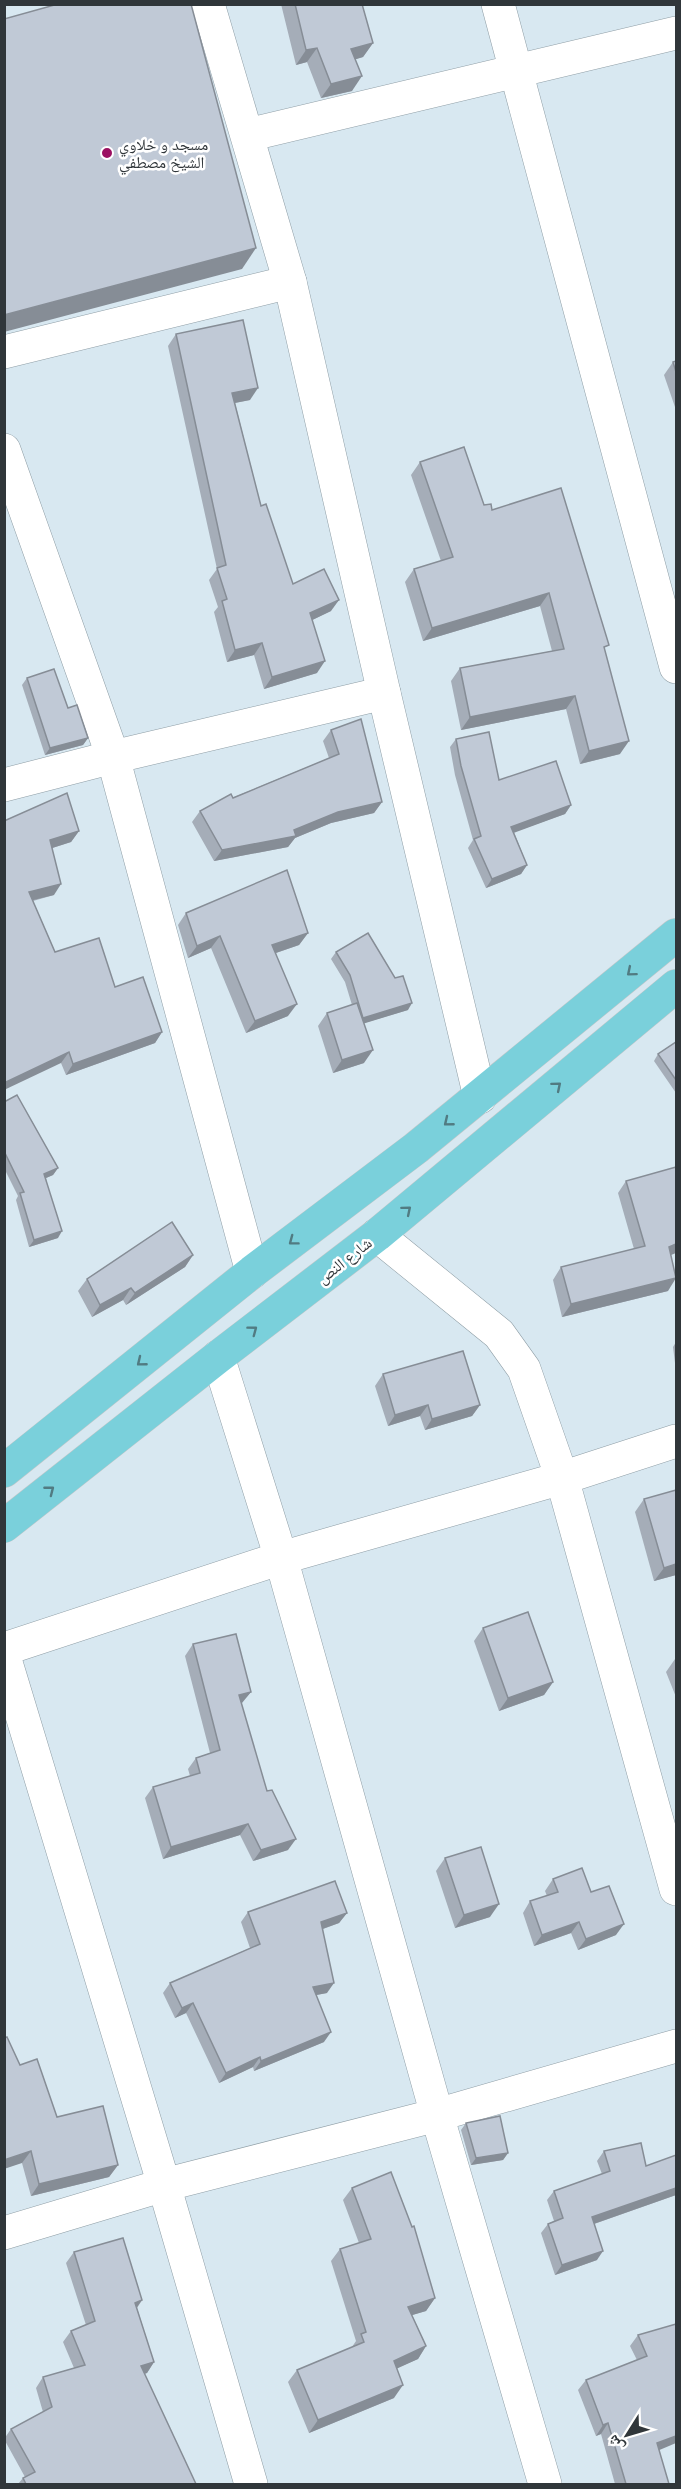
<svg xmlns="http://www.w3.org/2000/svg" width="681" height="2489" font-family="'Noto Sans','Noto Naskh Arabic',sans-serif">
	<rect width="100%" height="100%" fill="#d8e8f1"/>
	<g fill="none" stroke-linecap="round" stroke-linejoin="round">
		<g stroke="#8f9ea6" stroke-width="34">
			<g id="minor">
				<path d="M208 4 290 282 384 693 480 1097"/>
				<path d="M498 4 676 667"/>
				<path d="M248 135 676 33"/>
				<path d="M4 352 290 282"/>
				<path d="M4 450 113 757 252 1272"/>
				<path d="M4 785 113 757 384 693"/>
				<path d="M377 1235 499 1334 524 1369 562 1478 676 1889"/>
				<path d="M218 1357 281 1558 437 2115 545 2484"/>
				<path d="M4 1649 281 1558 562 1478 676 1441"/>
				<path d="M4 1656 164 2185 251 2484"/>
				<path d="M4 2233 164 2185 437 2115 676 2046"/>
			</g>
		</g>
		<g stroke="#c5c7c8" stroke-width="34">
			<g id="major">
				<path d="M4 1471 252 1272 416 1148 676 935"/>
				<path d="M4 1526 218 1357 377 1235 676 986"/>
			</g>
		</g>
		<use href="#minor" stroke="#fff" stroke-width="33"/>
		<use href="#major" stroke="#7ad0db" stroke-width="33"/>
	</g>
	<g fill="#a5adb8">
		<path d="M281 4H362L373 43 363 57 355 59 352 91 321 98 307 62 296 65Z"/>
		<path d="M176 334 250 400 235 403 261 506 293 584 331 611 312 620 317 673 264 689 254 655 227 662 214 612 218 607 209 580 217 569 168 346Z"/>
		<path d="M676 361V410L664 375 673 362Z"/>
		<path d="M420 462 484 505 492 510 605 651 620 754 580 764 566 709 461 730 451 681 460 668 552 651 540 606 423 641 405 582 414 569 441 561 411 475Z"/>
		<path d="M27 678 68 708 88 738 83 745 45 755 22 685Z"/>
		<path d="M331 730 382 802 374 813 331 823 295 838 288 847 214 861 192 822 200 811 329 758 323 741Z"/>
		<path d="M456 739 499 780 571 805 565 814 514 832 527 865 521 874 486 888 468 848 473 840 455 775 450 747Z"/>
		<path d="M4 821 79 831 71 842 52 848 54 895 33 901 55 952 115 987 162 1032 155 1043 66 1075 61 1063Z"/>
		<path d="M186 913 308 933 299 945 276 953 288 1016 246 1033 211 948 188 958 178 925Z"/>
		<path d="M336 952 408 1010 364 1023V1063L333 1073 318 1026 327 1013 352 1005 345 982 331 959Z"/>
		<path d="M676 1042V1093L654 1061 658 1054Z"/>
		<path d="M4 1102 58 1168 53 1175 46 1178 58 1238 29 1247 16 1200 18 1196 4 1168Z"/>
		<path d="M626 1181 671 1255 668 1291 562 1317 553 1280 561 1267 634 1249 618 1193Z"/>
		<path d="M193 1255 185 1267 126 1305 123 1300 92 1317 78 1291 87 1279Z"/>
		<path d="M676 1342V1363H675L673 1347Z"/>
		<path d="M383 1374 480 1405 472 1416 425 1430 420 1416 388 1426 375 1386Z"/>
		<path d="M644 1499 676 1575 654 1581 635 1512Z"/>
		<path d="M483 1628 553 1682 544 1695 499 1711 474 1641Z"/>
		<path d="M193 1644 251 1692 241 1703 267 1791 288 1850 253 1861 240 1835 163 1859 145 1798 153 1787 190 1776 188 1769 196 1758 210 1753 185 1656Z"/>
		<path d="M676 1658V1697L666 1672 675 1659Z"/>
		<path d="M445 1858 490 1917 455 1928 436 1871Z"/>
		<path d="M553 1879 591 1892 616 1935 578 1950 571 1933 534 1946 523 1913 530 1901 547 1896 545 1891Z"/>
		<path d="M248 1912 347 1913 339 1923 323 1929 327 1993 316 1995 324 2042 254 2071 253 2067 219 2083 186 2013 175 2018 163 1993 170 1983 250 1948 241 1922Z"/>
		<path d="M20 2065 57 2117 118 2165 109 2177 31 2196 22 2163Z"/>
		<path d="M466 2123 508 2153 503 2160 471 2165 461 2130Z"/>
		<path d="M604 2151 646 2166 676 2155V2195L594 2224 597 2260 555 2275 541 2233 548 2224 554 2221 547 2200 554 2191 602 2174 597 2161Z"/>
		<path d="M352 2188 435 2298 426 2311 412 2315 426 2346 418 2359 397 2368 394 2398 309 2433 288 2382 297 2370 352 2347 356 2341 331 2261 340 2249 359 2243 343 2200Z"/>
		<path d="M74 2252 142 2300 137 2308 154 2362 147 2373 144 2374 196 2484H18L23 2478 25 2477 4 2439 11 2429 43 2412 36 2388 43 2377 74 2368 63 2342 71 2331 86 2325 66 2263Z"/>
		<path d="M676 2324 659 2450 669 2484H615L601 2434 596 2436 578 2390 586 2380 637 2360 630 2346 638 2335Z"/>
	</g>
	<g fill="#868d96">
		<path d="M373 43 363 57 341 64 351 49Z"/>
		<path d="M317 48 307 62 296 65 306 50Z"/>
		<path d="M362 76 352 91 321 98 331 84Z"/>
		<path d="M256 248 242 269 4 332V315Z"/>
		<path d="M258 388 250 400 224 405 232 393Z"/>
		<path d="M549 593 540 606 423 641 432 628Z"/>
		<path d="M339 600 331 611 302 625 310 613Z"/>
		<path d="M262 643 254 655 227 662 235 650Z"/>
		<path d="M325 661 317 673 264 689 272 677Z"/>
		<path d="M575 696 566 709 461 730 470 717Z"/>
		<path d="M88 738 83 745 45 755 50 748Z"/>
		<path d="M629 741 620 754 580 764 589 751Z"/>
		<path d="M382 802 374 813 331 823 295 838 288 847 214 861 222 850 294 830 338 812Z"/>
		<path d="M571 805 565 814 505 836 511 827Z"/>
		<path d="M79 831 71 842 43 851 50 840Z"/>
		<path d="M527 865 521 874 486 888 492 879Z"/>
		<path d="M61 884 54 895 21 903 29 892Z"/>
		<path d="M308 933 299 945 264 957 272 945Z"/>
		<path d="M220 936 211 948 188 958 197 946Z"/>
		<path d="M412 1003 408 1010 359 1025 363 1018Z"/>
		<path d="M297 1004 288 1016 246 1033 255 1021Z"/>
		<path d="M162 1032 155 1043 66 1075 73 1064Z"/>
		<path d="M373 1050 364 1063 333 1073 342 1060Z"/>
		<path d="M69 1052 61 1063 4 1090V1083Z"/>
		<path d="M58 1168 53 1175 39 1181 44 1174Z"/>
		<path d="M62 1231 58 1238 29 1247 34 1240Z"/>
		<path d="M676 1244V1253L661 1259 669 1247Z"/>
		<path d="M193 1255 185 1267 126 1305 135 1293Z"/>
		<path d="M676 1278 668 1291 562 1317 571 1304Z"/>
		<path d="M131 1288 123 1300 92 1317 100 1305Z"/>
		<path d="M428 1405 420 1416 388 1426 395 1415Z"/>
		<path d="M480 1405 472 1416 425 1430 432 1419Z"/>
		<path d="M676 1564V1575L654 1581 664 1568Z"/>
		<path d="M553 1682 544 1695 499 1711 508 1698Z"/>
		<path d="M251 1692 242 1703 231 1706 239 1695Z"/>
		<path d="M248 1824 240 1835 163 1859 171 1847Z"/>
		<path d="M296 1839 288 1850 253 1861 261 1850Z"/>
		<path d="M499 1904 490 1917 455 1928 464 1915Z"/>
		<path d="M347 1913 339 1923 314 1932 321 1922Z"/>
		<path d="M579 1922 571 1933 534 1946 542 1935Z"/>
		<path d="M624 1924 616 1935 578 1950 586 1939Z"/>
		<path d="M334 1983 327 1993 306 1997 313 1987Z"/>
		<path d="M193 2003 186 2013 175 2018 182 2008Z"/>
		<path d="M331 2032 324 2042 254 2071 261 2061Z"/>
		<path d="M260 2057 253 2067 219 2083 226 2073Z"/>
		<path d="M31 2151 22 2163 4 2169V2160Z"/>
		<path d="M508 2153 503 2160 471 2165 476 2158Z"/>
		<path d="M118 2165 109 2177 31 2196 39 2184Z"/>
		<path d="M676 2188V2195L585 2227 592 2217Z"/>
		<path d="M603 2251 597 2260 555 2275 562 2265Z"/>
		<path d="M435 2298 426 2311 399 2319 408 2307Z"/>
		<path d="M142 2300 135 2310V2303Z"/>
		<path d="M426 2346 418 2359 385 2374 394 2361Z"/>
		<path d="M154 2362 147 2373 133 2377 141 2366Z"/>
		<path d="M403 2385 394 2398 309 2433 318 2420Z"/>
		<path d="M608 2423 601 2434 596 2436 603 2425Z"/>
		<path d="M676 2436V2443L650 2454 657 2443Z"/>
	</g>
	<g fill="#c0c9d6" stroke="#868d96" stroke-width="1.5">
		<path d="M58 4H191L256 248 4 315V19Z"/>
		<path d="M295 4H362L373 43 351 49 362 76 331 84 317 48 306 50Z"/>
		<path d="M243 320 258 388 232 393 261 506 266 504 293 584 324 569 339 600 310 613 325 661 272 677 262 643 235 650 222 601 227 599 217 568 226 565 176 334Z"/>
		<path d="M676 361V372L673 362Z"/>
		<path d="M464 447 484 505 491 504 492 510 561 488 609 645 604 647 629 741 589 751 575 696 470 717 460 668 564 649 549 593 432 628 414 569 453 557 420 462Z"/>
		<path d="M54 669 68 708 77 705 88 738 50 748 27 678Z"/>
		<path d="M361 719 382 802 338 812 294 830 296 836 222 850 200 811 231 794 233 798 339 754 331 730Z"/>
		<path d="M489 732 499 780 556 761 571 805 511 827 527 865 492 879 474 839 481 836 461 766 456 739Z"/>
		<path d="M67 793 79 831 50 840 61 884 29 892 55 952 99 938 115 987 143 977 162 1032 73 1064 69 1052 4 1083V821Z"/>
		<path d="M287 870 308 933 272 945 297 1004 255 1021 220 936 197 946 186 913Z"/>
		<path d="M368 933 395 978 403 976 412 1003 363 1018 350 975 336 952Z"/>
		<path d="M357 1003 373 1050 342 1060 327 1013Z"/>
		<path d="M676 1042V1080L658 1054Z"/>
		<path d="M17 1095 58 1168 44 1174 62 1231 34 1240 20 1193 24 1192 4 1151V1102Z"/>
		<path d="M676 1167V1244L669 1247 676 1278 571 1304 561 1267 645 1246 626 1181Z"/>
		<path d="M172 1222 193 1255 135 1293 131 1288 100 1305 87 1279Z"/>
		<path d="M463 1351 480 1405 432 1419 428 1405 395 1415 383 1374Z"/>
		<path d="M676 1490V1564L664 1568 644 1499Z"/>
		<path d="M528 1612 553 1682 508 1698 483 1628Z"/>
		<path d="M236 1634 251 1692 239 1695 267 1791 272 1790 296 1839 261 1850 248 1824 171 1847 153 1787 200 1773 196 1758 220 1750 193 1644Z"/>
		<path d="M481 1847 499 1904 464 1915 445 1858Z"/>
		<path d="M582 1868 591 1892 609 1886 624 1924 586 1939 579 1922 542 1935 530 1901 558 1892 553 1879Z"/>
		<path d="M335 1881 347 1913 321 1922 334 1983 313 1987 331 2032 261 2061 260 2057 226 2073 193 2003 182 2008 170 1983 260 1944 248 1912Z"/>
		<path d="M7 2037 20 2065 37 2059 57 2117 103 2106 118 2165 39 2184 31 2151 4 2160V2038Z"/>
		<path d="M500 2116 508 2153 476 2158 466 2123Z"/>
		<path d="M641 2143 646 2166 676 2155V2188L592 2217 603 2251 562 2265 548 2224 563 2218 554 2191 610 2171 604 2151Z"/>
		<path d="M391 2172 412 2227 414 2226 435 2298 408 2307 426 2346 394 2361 403 2385 318 2420 297 2370 364 2342 361 2334 366 2332 340 2249 371 2239 352 2188Z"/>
		<path d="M123 2238 142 2300 135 2303 154 2362 141 2366 196 2484H26L23 2478 35 2472 11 2429 52 2407 43 2377 85 2365 71 2331 95 2321 74 2252Z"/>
		<path d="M676 2324V2436L657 2443 669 2484H626L608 2423 603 2425 586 2380 647 2356 638 2335Z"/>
	</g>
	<defs><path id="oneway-chevron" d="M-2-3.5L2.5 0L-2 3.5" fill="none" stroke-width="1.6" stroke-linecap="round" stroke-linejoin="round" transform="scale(1.5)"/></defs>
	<g stroke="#517b82">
		<use href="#oneway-chevron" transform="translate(631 972) rotate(140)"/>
		<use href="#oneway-chevron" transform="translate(557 1086) rotate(-40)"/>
		<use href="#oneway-chevron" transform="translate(448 1122) rotate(141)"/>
		<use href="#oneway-chevron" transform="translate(407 1210) rotate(-40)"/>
		<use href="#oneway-chevron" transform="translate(293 1241) rotate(143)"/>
		<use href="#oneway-chevron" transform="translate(253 1330) rotate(-37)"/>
		<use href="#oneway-chevron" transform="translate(141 1362) rotate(141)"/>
		<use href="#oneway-chevron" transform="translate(50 1490) rotate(-38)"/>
	</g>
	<circle fill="#9b1062" stroke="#fff" stroke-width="2" cx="107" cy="153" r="6"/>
	<g text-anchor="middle" stroke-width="5" stroke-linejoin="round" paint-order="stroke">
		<g font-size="16" fill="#30363a" stroke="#fff" text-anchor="start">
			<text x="119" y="150">مسجد و خلاوي<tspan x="119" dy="18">الشيخ مصطفي</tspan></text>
		</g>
		<g font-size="16" fill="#30363a" stroke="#fff">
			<text transform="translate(344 1260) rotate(-38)" y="6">شارع النص</text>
		</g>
	</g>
	<rect width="681" height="2489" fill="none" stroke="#30363a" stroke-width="12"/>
	<g transform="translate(627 2435) rotate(233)" stroke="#ffffff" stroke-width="4.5" paint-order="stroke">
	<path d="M0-4.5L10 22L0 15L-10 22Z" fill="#30363a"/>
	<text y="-9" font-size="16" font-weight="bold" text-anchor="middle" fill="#30363a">ش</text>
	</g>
</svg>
